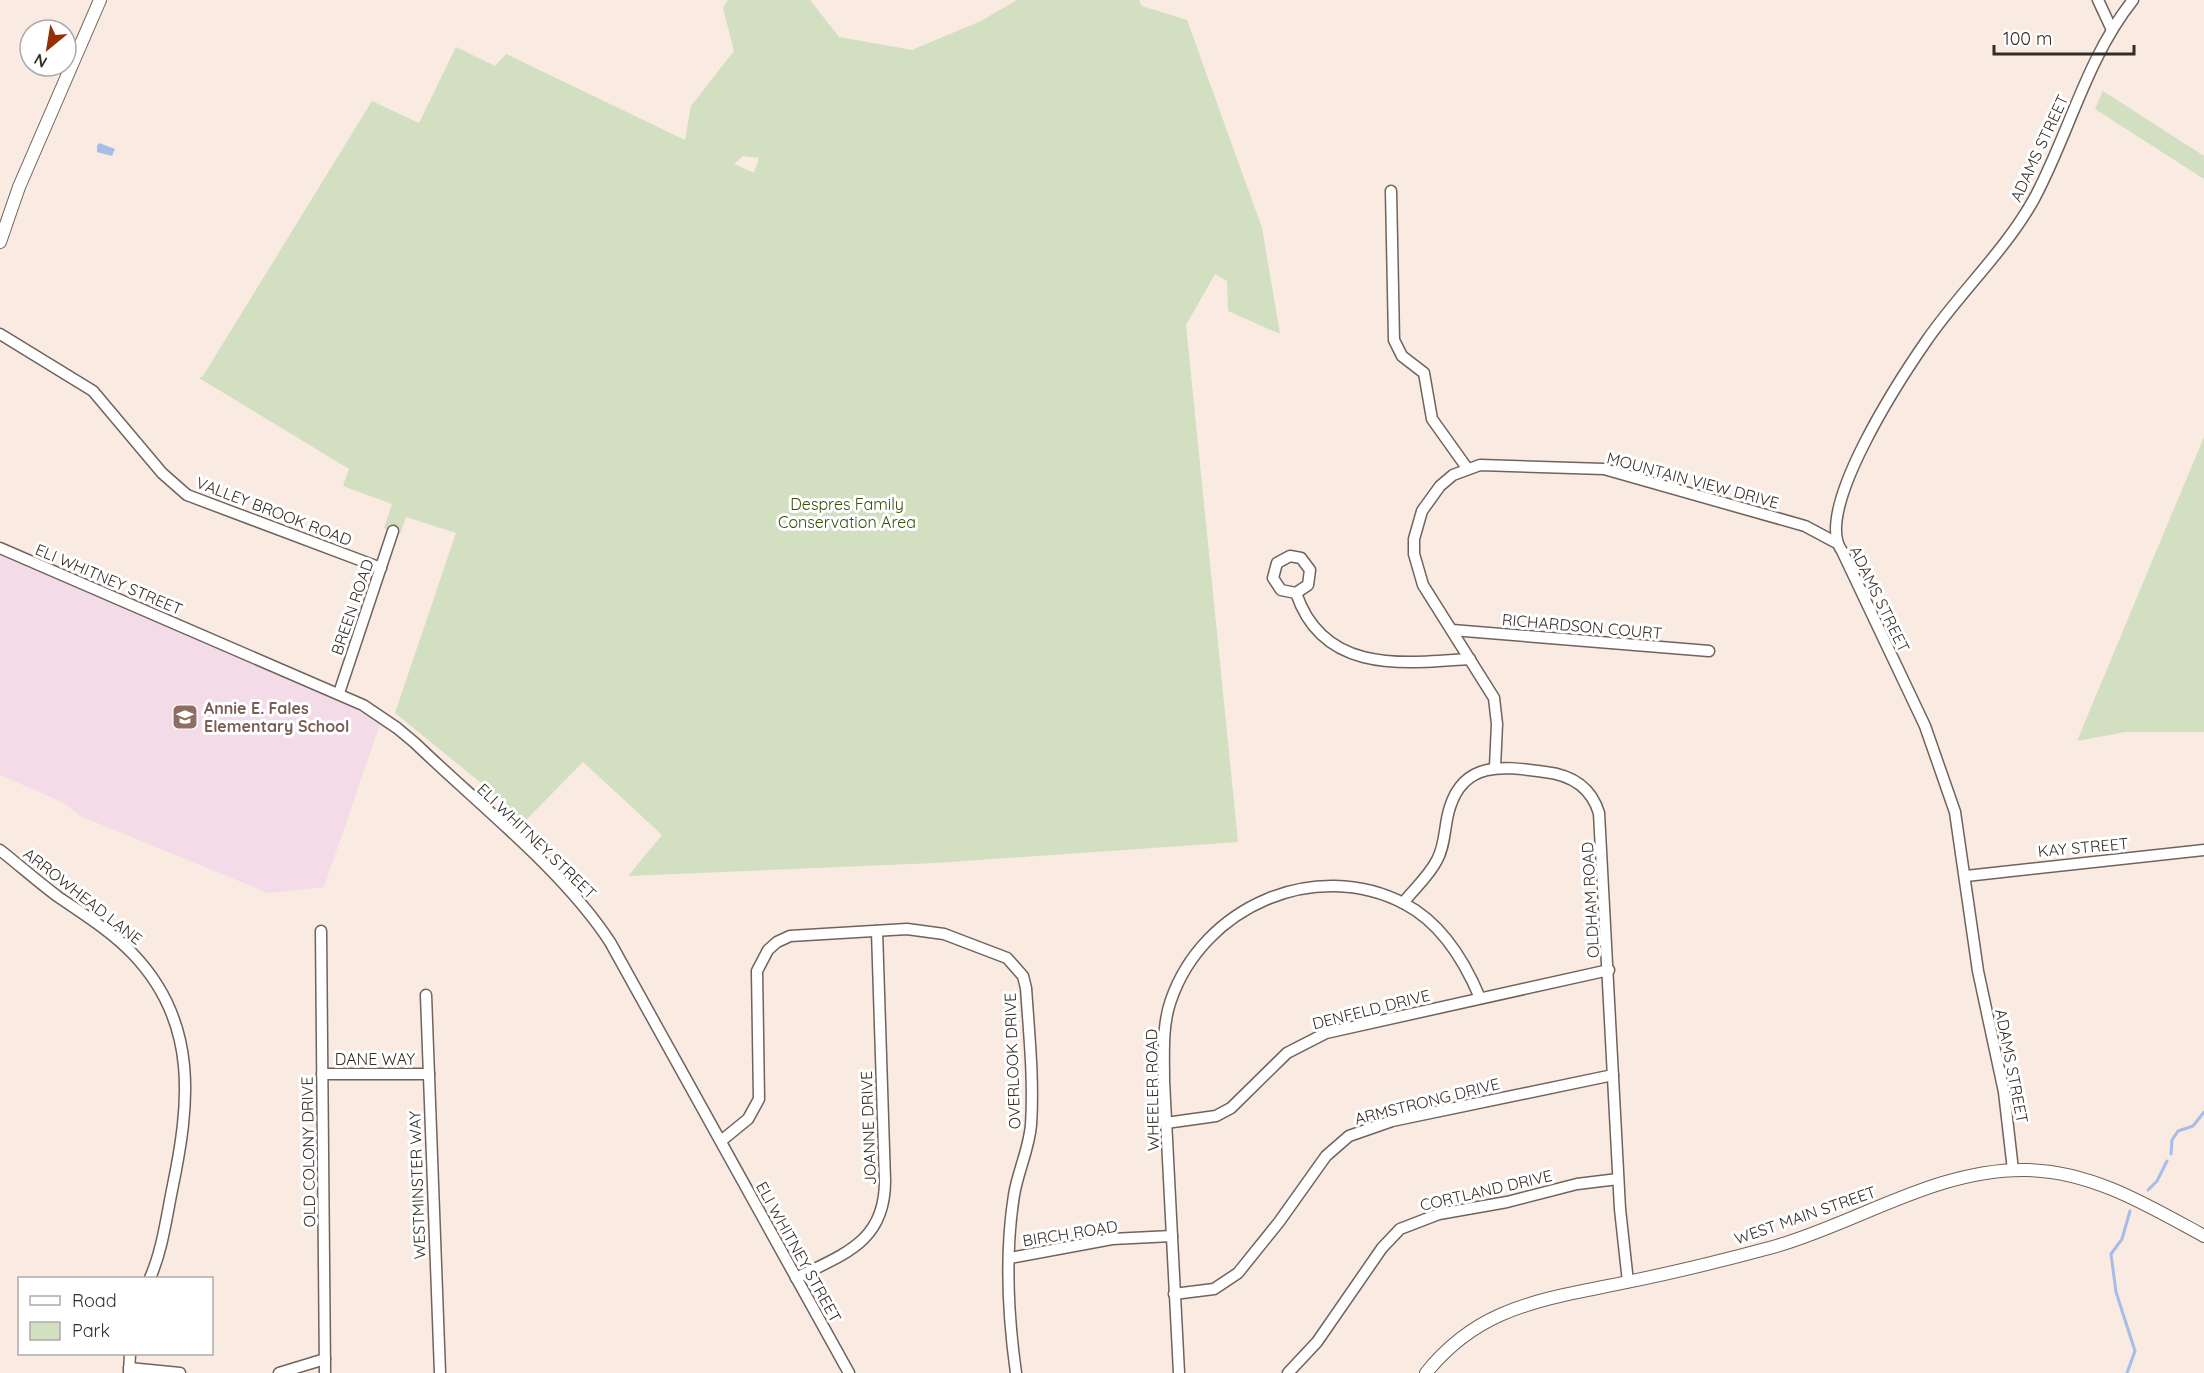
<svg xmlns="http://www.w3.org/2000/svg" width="2204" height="1373" font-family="Quicksand,sans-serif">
	<rect width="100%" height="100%" fill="#f9eae2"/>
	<path fill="#f3dce8" d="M0 553 338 700 380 724 324 887 268 893 80 816 62 802 0 775Z"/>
	<g fill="#d2dfc1" fill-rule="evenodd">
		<path d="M728 0H810L839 37 912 50 981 21 1017 0H1139L1142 6 1187 20 1262 228 1280 334 1228 311 1227 281 1215 274 1186 325 1238 842 935 863 628 876 662 835 583 762 523 823 481 783 395 713 456 533 406 517 400 534 384 528 392 504 343 486 349 469 199 378 203 376 372 101 419 123 456 47 495 66 506 54 685 140 691 106 734 51 723 8ZM743 156 759 158 754 173 734 164Z"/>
		<path d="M2103 91 2204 156V179L2095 109Z"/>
		<path d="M2204 437V732H2125L2077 741Z"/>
	</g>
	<path fill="#a4bde9" d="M99 143 115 149 112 156 97 152V146Z"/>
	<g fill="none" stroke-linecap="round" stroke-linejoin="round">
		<g stroke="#a4bde9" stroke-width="3">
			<path d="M2171 1154 2172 1140 2178 1131 2193 1126 2204 1112"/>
			<path d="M2148 1190 2157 1181 2167 1161"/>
			<path d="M2127 1373 2135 1351 2116 1292 2111 1254 2122 1239 2130 1211"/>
		</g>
		<g stroke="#70635c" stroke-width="13">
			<g id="minor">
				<path d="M2098 0 2112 30"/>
				<path d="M1391 191 1394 340 1402 356 1424 373 1432 419 1467 468"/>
				<path d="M0 334 93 391 162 473 187 495 381 568"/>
				<path d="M0 548 363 705 397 728 415 743C478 804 563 870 610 942L849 1373"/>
				<path d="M1296 593 1281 590 1273 578 1277 563 1290 556 1301 558 1310 570 1308 585 1296 593C1323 673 1400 664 1470 659"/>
				<path d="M1452 630 1709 651"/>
				<path d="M339 693 393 531"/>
				<path d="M1495 767 1497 724 1494 698 1423 585 1414 554V539L1422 511 1440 486 1453 475 1480 465 1604 469 1805 526 1835 542"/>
				<path d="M0 850C19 865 37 881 57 896 83 914 111 931 133 954 199 1023 190 1104 172 1190 166 1220 162 1251 150 1278"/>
				<path d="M1966 876 2204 850"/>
				<path d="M1403 903C1414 889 1429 876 1437 860 1446 844 1444 824 1450 807 1465 759 1507 767 1545 772 1572 775 1591 787 1599 813L1620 1209 1628 1282"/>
				<path d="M321 931 325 1373"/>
				<path d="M426 995 440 1373"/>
				<path d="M322 1074H429"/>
				<path d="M1166 1123 1216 1116 1231 1108 1287 1053 1326 1033 1609 970"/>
				<path d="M721 1141 748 1119 759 1099 757 971 768 950 777 942 790 936 907 929 944 934 1007 958 1023 976 1026 988C1029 1033 1034 1080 1031 1125 1029 1149 1018 1171 1014 1195 1005 1252 1008 1316 1016 1373"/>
				<path d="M2013 1170 2004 1092 1978 971 1955 812 1925 726 1842 551C1812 512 1902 376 1927 340 1961 291 2005 251 2034 199 2069 134 2086 59 2133 0"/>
				<path d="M1010 1258 1112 1239 1172 1236"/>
				<path d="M796 1278C844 1254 885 1242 885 1181L877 931"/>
				<path d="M1174 1294 1214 1289 1238 1273 1279 1222 1326 1156 1349 1136 1392 1121 1613 1075"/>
				<path d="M129 1368 180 1373"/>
				<path d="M129 1373 130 1354"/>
				<path d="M279 1373 325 1359"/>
				<path d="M1179 1373 1164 1081C1164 1054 1162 1025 1171 1000 1203 907 1315 857 1405 904 1441 923 1465 962 1480 998"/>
				<path d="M1288 1373 1317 1342 1382 1248 1400 1229 1439 1214 1507 1202 1577 1184 1618 1179"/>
			</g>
		</g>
		<g stroke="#70635c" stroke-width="14">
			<g id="tertiary">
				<path d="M0 242 19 187 100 0"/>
				<path d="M1426 1373C1446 1348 1471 1328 1500 1315 1541 1297 1584 1291 1627 1282 1676 1272 1725 1260 1773 1247 1858 1223 1937 1168 2027 1170 2092 1171 2149 1206 2204 1236"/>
			</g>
		</g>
		<use href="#minor" stroke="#fff" stroke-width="10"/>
		<use href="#tertiary" stroke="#fff" stroke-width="12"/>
	</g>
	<defs>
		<g id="school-square" transform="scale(1.35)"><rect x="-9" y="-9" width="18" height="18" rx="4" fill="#8d6e63" stroke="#fff"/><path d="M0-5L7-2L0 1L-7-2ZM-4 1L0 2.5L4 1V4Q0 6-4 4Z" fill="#fff"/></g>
	</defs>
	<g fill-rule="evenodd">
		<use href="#school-square" x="185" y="717"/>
	</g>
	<g text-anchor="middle" stroke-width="6" stroke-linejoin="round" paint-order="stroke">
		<g font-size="16" fill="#332d2a" stroke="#fff">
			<text transform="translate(2039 148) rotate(-65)" y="6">ADAMS STREET</text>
			<text transform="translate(1693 480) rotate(15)" y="6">MOUNTAIN VIEW DRIVE</text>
			<text transform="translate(274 511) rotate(21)" y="6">VALLEY BROOK ROAD</text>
			<text transform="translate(109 579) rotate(23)" y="6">ELI WHITNEY STREET</text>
			<text transform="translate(1880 599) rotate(64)" y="6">ADAMS STREET</text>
			<text transform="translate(352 607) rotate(-71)" y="6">BREEN ROAD</text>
			<text transform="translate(1582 626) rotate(5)" y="6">RICHARDSON COURT</text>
			<text transform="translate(537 841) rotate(44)" y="6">ELI WHITNEY STREET</text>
			<text transform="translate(2083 847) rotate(-5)" y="6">KAY STREET</text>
			<text transform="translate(83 896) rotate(38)" y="6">ARROWHEAD LANE</text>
			<text transform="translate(1590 900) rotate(-93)" y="6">OLDHAM ROAD</text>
			<text transform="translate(1371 1009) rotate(-14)" y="6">DENFELD DRIVE</text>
			<text x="375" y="1065">DANE WAY</text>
			<text transform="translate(1012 1061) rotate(-92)" y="6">OVERLOOK DRIVE</text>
			<text transform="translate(2012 1066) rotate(79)" y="6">ADAMS STREET</text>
			<text transform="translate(1152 1090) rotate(-91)" y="6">WHEELER ROAD</text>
			<text transform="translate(1427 1101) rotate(-14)" y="6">ARMSTRONG DRIVE</text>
			<text transform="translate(868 1128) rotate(-92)" y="6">JOANNE DRIVE</text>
			<text transform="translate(308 1152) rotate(-91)" y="6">OLD COLONY DRIVE</text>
			<text transform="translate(417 1185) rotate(-92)" y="6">WESTMINSTER WAY</text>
			<text transform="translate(1486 1190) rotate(-13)" y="6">CORTLAND DRIVE</text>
			<text transform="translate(1805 1215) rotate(-19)" y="6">WEST MAIN STREET</text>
			<text transform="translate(1070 1233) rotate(-9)" y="6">BIRCH ROAD</text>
			<text transform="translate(799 1252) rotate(61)" y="6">ELI WHITNEY STREET</text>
		</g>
		<g font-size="16" fill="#384f04" stroke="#fff">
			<text x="847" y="510">Despres Family<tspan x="847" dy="18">Conservation Area</tspan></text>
		</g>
		<g font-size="16" font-weight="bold" fill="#785e54" stroke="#fff" text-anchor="start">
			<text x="204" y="714">Annie E. Fales<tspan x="204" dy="18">Elementary School</tspan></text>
		</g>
	</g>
	<rect x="18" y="1277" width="195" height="78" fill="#ffffff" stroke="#adabaa" stroke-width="1.5"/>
	<rect x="30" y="1296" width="30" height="9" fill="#ffffff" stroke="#adabaa" stroke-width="1.5"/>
	<text x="72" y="1307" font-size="18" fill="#332d2a">Road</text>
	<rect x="30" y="1322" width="30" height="18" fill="#d2dfc1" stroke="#adabaa" stroke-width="1.5"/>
	<text x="72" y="1337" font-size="18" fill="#332d2a">Park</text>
	<g transform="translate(48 48) rotate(210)"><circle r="28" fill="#ffffff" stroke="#adabaa" stroke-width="1.5"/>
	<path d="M0-4.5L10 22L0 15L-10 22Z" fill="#953004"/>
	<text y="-9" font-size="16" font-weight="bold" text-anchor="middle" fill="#332d2a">N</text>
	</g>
	<path d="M1994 45v9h140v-9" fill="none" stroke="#332d2a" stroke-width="3"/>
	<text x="2003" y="45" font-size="18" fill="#332d2a" stroke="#ffffff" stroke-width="4.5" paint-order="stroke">100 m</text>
</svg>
